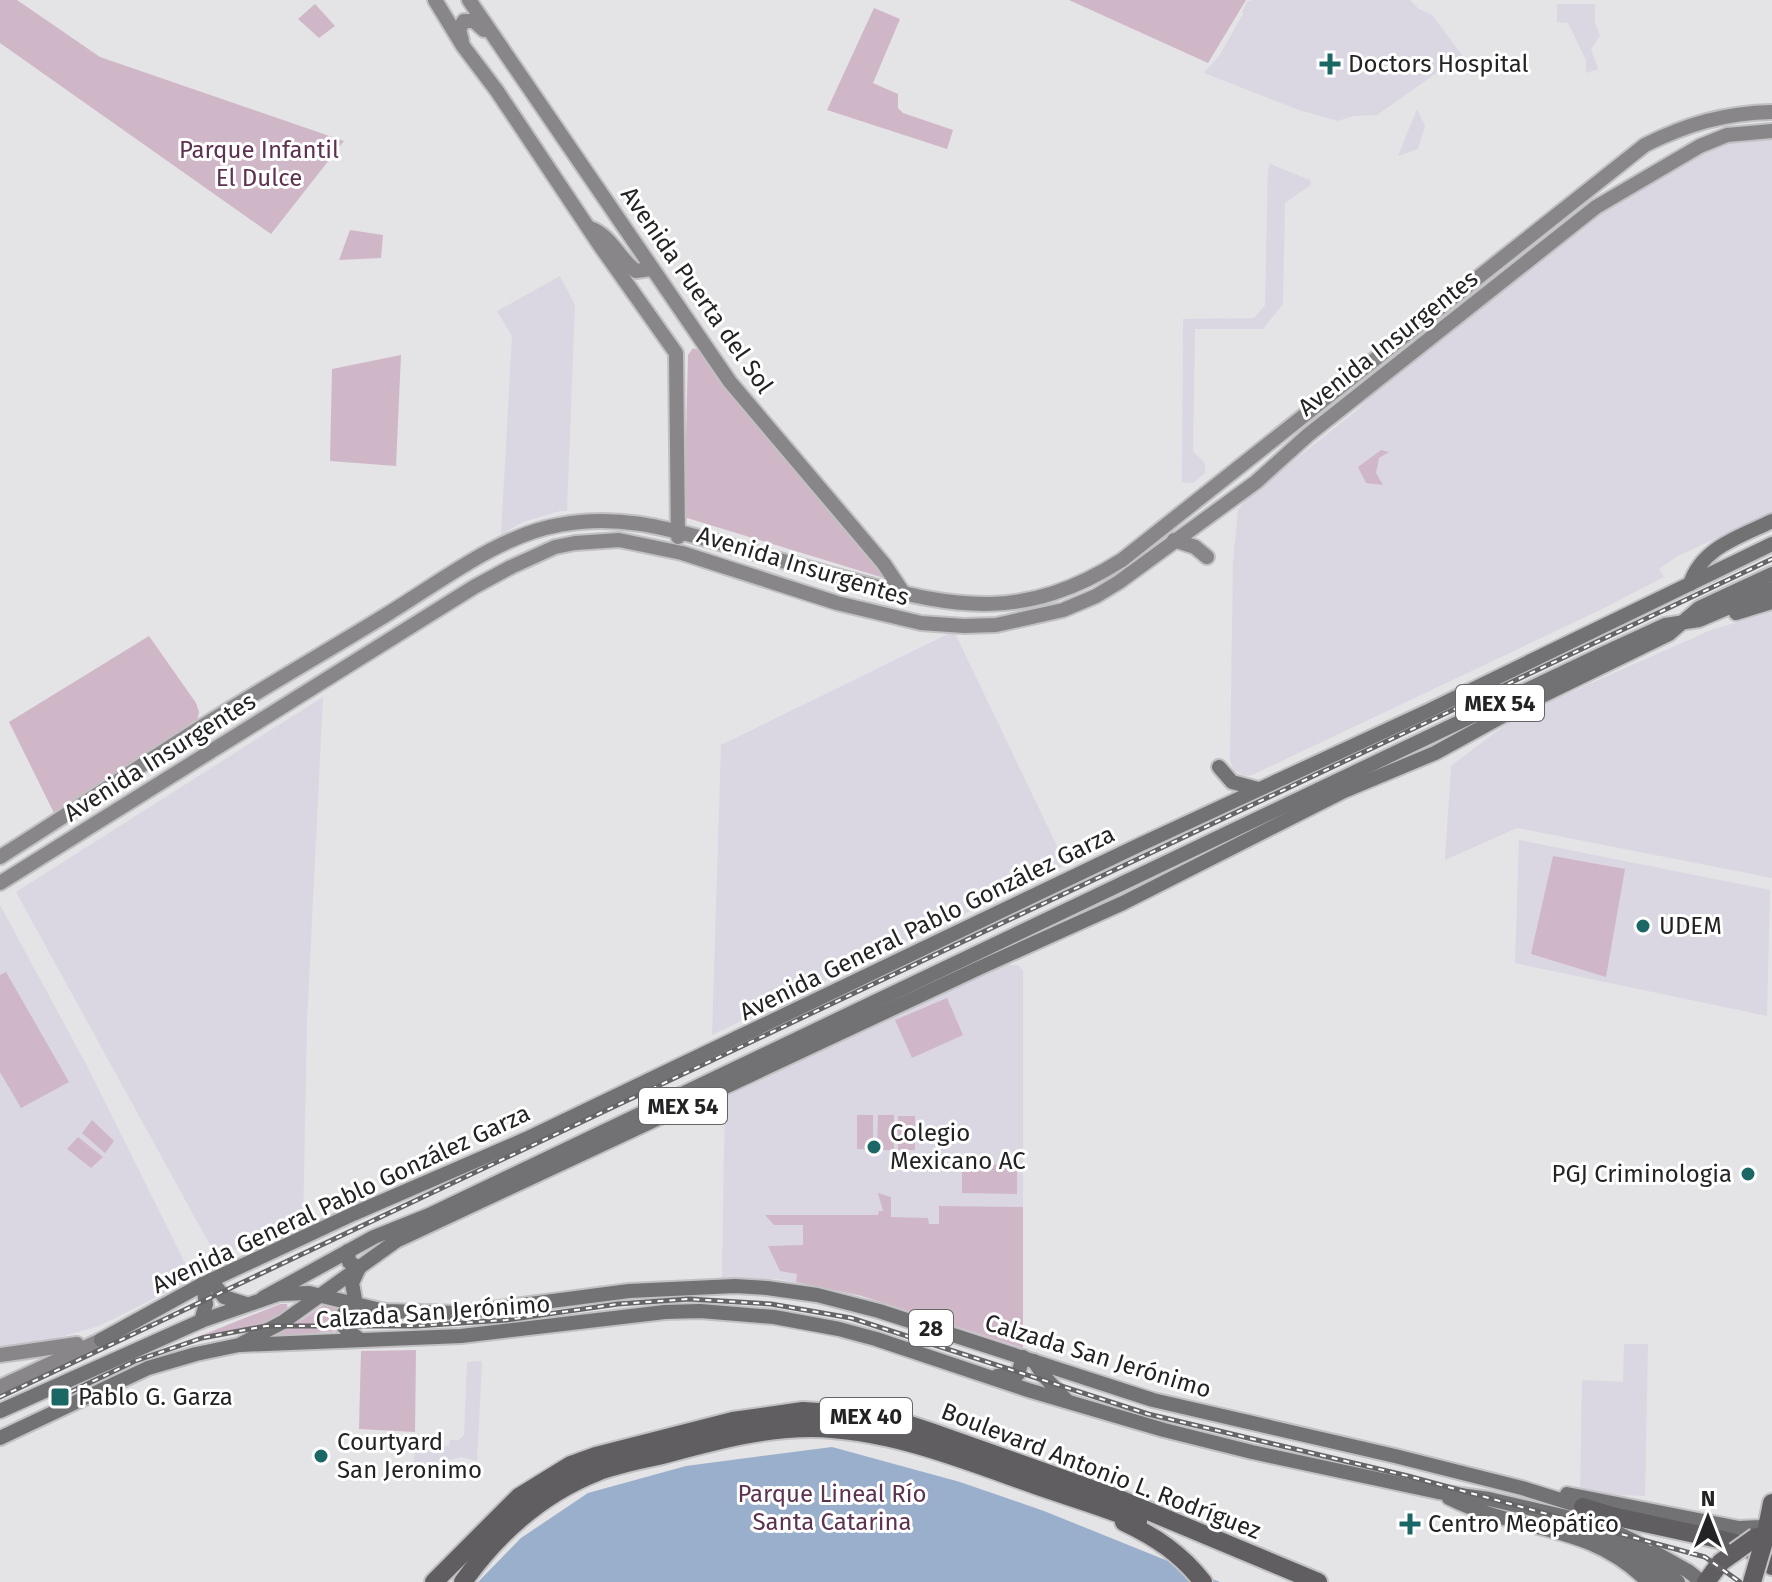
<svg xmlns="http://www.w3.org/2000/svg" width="1772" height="1582" font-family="'Fira Sans',sans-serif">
	<rect width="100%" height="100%" fill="#e4e3e6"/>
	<g fill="#dad7e2">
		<path d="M1252 0H1410L1419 9 1432 15 1462 55 1377 115 1353 116 1338 121 1299 110 1204 73 1219 56 1243 14 1242 12 1247 2Z"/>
		<path d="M1557 4H1595V23L1600 36 1591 49 1598 69 1586 73V60L1568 23 1557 22Z"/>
		<path d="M1417 109 1425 126 1418 149 1398 156Z"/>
		<path d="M1772 136V512L1676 557 1659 569 1664 577 1596 612 1252 775 1245 776 1234 771 1230 760 1233 563 1238 510 1246 499 1356 411 1388 378 1426 353 1634 188 1729 140Z"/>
		<path d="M1270 164 1310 180 1311 185 1285 203 1283 304 1263 329H1195L1193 451 1205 463V473L1193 483 1182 482 1183 319 1254 318 1265 305 1268 170Z"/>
		<path d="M560 276 575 305 567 511H560L523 522 501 535 512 336 497 311Z"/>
		<path d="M1772 612V878L1517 828 1445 860 1451 766 1517 716 1711 630Z"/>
		<path d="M954 631 1066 865 712 1035 721 745Z"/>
		<path d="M323 697 307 1022 303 1227 216 1256 16 892Z"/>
		<path d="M1519 840 1770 890 1767 1016 1515 963Z"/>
		<path d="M0 905 87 1066 193 1279 99 1326 28 1346 0 1348Z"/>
		<path d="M1006 965H1018L1023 971V1348L862 1296 777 1279H722L725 1092 989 969Z"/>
		<path d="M1624 1344H1648L1645 1496 1580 1493 1582 1380 1623 1382Z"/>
		<path d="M482 1361 477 1461 462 1457 437 1463 420 1481 413 1475 415 1445 449 1446 450 1440H459L464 1435 467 1362Z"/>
	</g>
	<g fill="#d0b7c8">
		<path d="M0 0H17L100 57 344 141 271 234 0 43Z"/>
		<path d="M1069 0H1246L1208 63Z"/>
		<path d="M315 4 335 26 319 38 298 19Z"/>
		<path d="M874 8 900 19 873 83 898 94V108L903 113 953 130 947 149 827 110Z"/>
		<path d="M350 230 383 235 381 258 339 260Z"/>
		<path d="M693 348 703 352 873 556 887 579 684 517 688 355Z"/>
		<path d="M401 355 396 466 330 461 332 369Z"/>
		<path d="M1381 450 1389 452 1379 458 1376 473 1383 485 1366 483 1358 467Z"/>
		<path d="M149 636 196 703 199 712 196 725 55 815 9 722Z"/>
		<path d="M1553 856 1625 869 1606 977 1531 954Z"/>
		<path d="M6 972 69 1082 21 1108 0 1072V975Z"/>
		<path d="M947 998 963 1035 912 1058 895 1020Z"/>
		<path d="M857 1115H873V1150L857 1149Z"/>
		<path d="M878 1115H894V1150H877Z"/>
		<rect x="898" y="1116" width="17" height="34"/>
		<path d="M92 1120 114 1141 105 1153 82 1133Z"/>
		<path d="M78 1137 103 1157 91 1168 67 1149Z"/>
		<path d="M962 1164 1017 1165V1194L962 1193Z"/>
		<path d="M878 1193 891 1197V1217L928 1218 929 1224H939V1206L1023 1207V1348L862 1296 796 1282 797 1274 780 1271 768 1246 803 1245V1225H774L765 1215H878L879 1211H883Z"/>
		<path d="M326 1303 341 1309V1331L264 1337 302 1320Z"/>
		<path d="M280 1304H287L288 1312 274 1321 170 1348Z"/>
		<path d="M416 1350 415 1432 359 1429 361 1351Z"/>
	</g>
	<path fill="#99afcb" d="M832 1447 960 1482 1044 1511 1220 1582H478L521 1538 588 1493 686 1466Z"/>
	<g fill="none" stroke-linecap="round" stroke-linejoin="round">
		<g stroke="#c1c0c3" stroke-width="18">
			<g id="secondary">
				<path d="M435 0 463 46 497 91 601 247 676 353 678 537"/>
				<path d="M469 0 730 382 884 564 904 594"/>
				<path d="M462 41 459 29 464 21H474L484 30"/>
				<path d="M590 228C612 236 618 258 636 271L651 269"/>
				<path d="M1174 540 1195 547 1207 557"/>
				<path d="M0 857C72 812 142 764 214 719 271 683 331 649 389 613 440 582 500 535 559 525 616 514 663 527 717 542 763 555 809 569 855 581 959 609 1025 621 1122 560L1645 145C1687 124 1725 113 1772 112"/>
				<path d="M0 883 474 587 511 567 555 547 575 543 619 540 682 553 837 603 921 623 964 626 996 625 1063 610 1096 596 1119 582 1256 482 1308 435 1596 207 1700 146 1727 135 1772 131"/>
				<path d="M0 1355 77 1344"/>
				<path d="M0 1387 101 1340"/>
			</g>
		</g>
		<g stroke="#c1c0c3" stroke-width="18">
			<g id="primary">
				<path d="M1690 584C1702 547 1740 537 1772 521"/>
				<path d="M1736 613 1772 602"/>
				<path d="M1219 767 1232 782 1258 789"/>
				<path d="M348 1251 349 1262 359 1268 352 1283 356 1305C329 1319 343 1328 361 1340"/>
				<path d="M211 1280 224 1297 246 1304"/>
				<path d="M263 1298 374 1237 429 1215 1602 654 1665 625 1699 620 1772 589"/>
				<path d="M201 1321 206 1304 203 1284"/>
				<path d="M101 1340 203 1284 353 1214 526 1139 1137 846 1428 711 1772 544"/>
				<path d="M240 1345 461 1336 665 1312 700 1311 774 1317 839 1329 876 1339 1028 1390 1164 1430 1252 1452 1438 1492 1489 1499 1601 1525 1636 1542 1678 1582"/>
				<path d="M1034 1361 1043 1375 1067 1401"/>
				<path d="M997 1376 1018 1374 1023 1357"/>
				<path d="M0 1411 201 1321 279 1294 309 1293 385 1311 460 1313 629 1291 735 1286 767 1288 817 1295 879 1311 1153 1400 1395 1456 1522 1488 1583 1507"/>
				<path d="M0 1438 148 1368 196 1354 239 1345 283 1322 396 1241 979 968 1123 903 1344 791 1435 753 1517 708 1669 634 1699 608 1772 574"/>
				<path d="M1567 1494 1739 1528 1761 1527 1769 1521"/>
				<path d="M1449 1498C1519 1533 1589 1522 1648 1582"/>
				<path d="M1586 1531C1617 1540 1637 1561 1661 1582"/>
				<path d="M1654 1552 1688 1571 1702 1582"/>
			</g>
		</g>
		<g stroke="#c1c0c3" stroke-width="22">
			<g id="highway">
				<path d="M1583 1507 1612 1516 1732 1542 1750 1549 1772 1566"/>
				<path d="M1124 1522C1156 1537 1181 1554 1203 1582"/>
				<path d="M1765 1538 1772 1503"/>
				<path d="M434 1582 519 1497 571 1465 596 1456 733 1421 803 1411 863 1415 901 1422 931 1432 1117 1498 1318 1582"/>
				<path d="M463 1582C498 1533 541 1494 597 1472 618 1464 641 1460 662 1455 711 1442 760 1428 811 1428 889 1429 962 1459 1035 1485 1069 1497 1104 1507 1138 1521"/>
				<path d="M1706 1582 1721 1562 1735 1552"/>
			</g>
		</g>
		<use href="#secondary" stroke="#888688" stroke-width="14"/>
		<use href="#primary" stroke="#727173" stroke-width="14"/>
		<use href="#highway" stroke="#605e61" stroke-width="18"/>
		<g stroke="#656466" stroke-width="5">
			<g id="rail">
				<path d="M0 1397 1772 559"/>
				<path d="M60 1397 135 1361 202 1338 266 1326H416L506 1320 618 1304 689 1299 771 1304 851 1318 1148 1414 1408 1476 1705 1557 1740 1582"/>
			</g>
		</g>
		<use href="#rail" stroke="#fff" stroke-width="2" stroke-dasharray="6" stroke-linecap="butt"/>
		<g stroke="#c1c0c3" stroke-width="22" stroke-linecap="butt">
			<g id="highway-bridge">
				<path d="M1735 1552 1756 1537"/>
				<path d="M1752 1582 1765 1538"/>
			</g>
		</g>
		<use href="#highway-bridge" stroke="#605e61" stroke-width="18"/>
	</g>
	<g fill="#1a6765" stroke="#fff" stroke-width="3">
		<path d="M1326 52h8v8h8v8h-8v8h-8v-8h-8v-8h8z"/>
		<circle cx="1643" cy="926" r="8"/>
		<circle cx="874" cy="1147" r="8"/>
		<circle cx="1748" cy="1174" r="8"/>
		<rect x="50" y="1387" width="20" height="20" rx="4"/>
		<circle cx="321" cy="1456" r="8"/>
		<path d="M1406 1512h8v8h8v8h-8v8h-8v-8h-8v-8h8z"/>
	</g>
	<g text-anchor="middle" stroke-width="6" stroke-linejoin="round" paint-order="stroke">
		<g fill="#fff" stroke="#656466" stroke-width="2">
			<rect x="1456" y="685" width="88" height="36" rx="6"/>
			<rect x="639" y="1088" width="88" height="36" rx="6"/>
			<rect x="909" y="1310" width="44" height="36" rx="6"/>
			<rect x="820" y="1398" width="92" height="36" rx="6"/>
		</g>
		<g font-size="22" font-weight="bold" fill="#232224">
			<text x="1500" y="711">MEX 54</text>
			<text x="683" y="1114">MEX 54</text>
			<text x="931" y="1336">28</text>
			<text x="866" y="1424">MEX 40</text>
		</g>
		<g font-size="24" fill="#232224" stroke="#fff" text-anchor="start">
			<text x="1348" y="72">Doctors Hospital</text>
			<text x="1659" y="934">UDEM</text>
			<text x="890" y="1141">Colegio<tspan x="890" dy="28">Mexicano AC</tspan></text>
			<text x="1732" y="1182" text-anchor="end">PGJ Criminologia</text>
			<text x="78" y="1405">Pablo G. Garza</text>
			<text x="337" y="1450">Courtyard<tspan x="337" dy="28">San Jeronimo</tspan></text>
			<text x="1428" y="1532">Centro Meopático</text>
		</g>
		<g font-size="24" fill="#5d3150" stroke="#fff">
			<text x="259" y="158">Parque Infantil<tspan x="259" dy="28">El Dulce</tspan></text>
			<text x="832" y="1502">Parque Lineal Río<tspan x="832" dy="28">Santa Catarina</tspan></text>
		</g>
		<g font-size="24" fill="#232224" stroke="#fff">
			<text transform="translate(697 290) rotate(55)" y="8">Avenida Puerta del Sol</text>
			<text transform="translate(1388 343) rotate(-38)" y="8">Avenida Insurgentes</text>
			<text transform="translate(803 566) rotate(17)" y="8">Avenida Insurgentes</text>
			<text transform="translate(160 757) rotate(-32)" y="8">Avenida Insurgentes</text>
			<text transform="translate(927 923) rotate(-26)" y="8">Avenida General Pablo González Garza</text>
			<text transform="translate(341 1199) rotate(-25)" y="8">Avenida General Pablo González Garza</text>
			<text transform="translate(433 1312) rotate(-4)" y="8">Calzada San Jerónimo</text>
			<text transform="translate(1098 1356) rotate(17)" y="8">Calzada San Jerónimo</text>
			<text transform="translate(1101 1471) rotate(21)" y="8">Boulevard Antonio L. Rodríguez</text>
		</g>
	</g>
	<g transform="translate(1708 1518)" stroke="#ffffff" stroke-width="6" paint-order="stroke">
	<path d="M0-6L14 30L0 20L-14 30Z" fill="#232224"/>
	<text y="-12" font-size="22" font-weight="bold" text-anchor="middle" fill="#232224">N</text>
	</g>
</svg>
